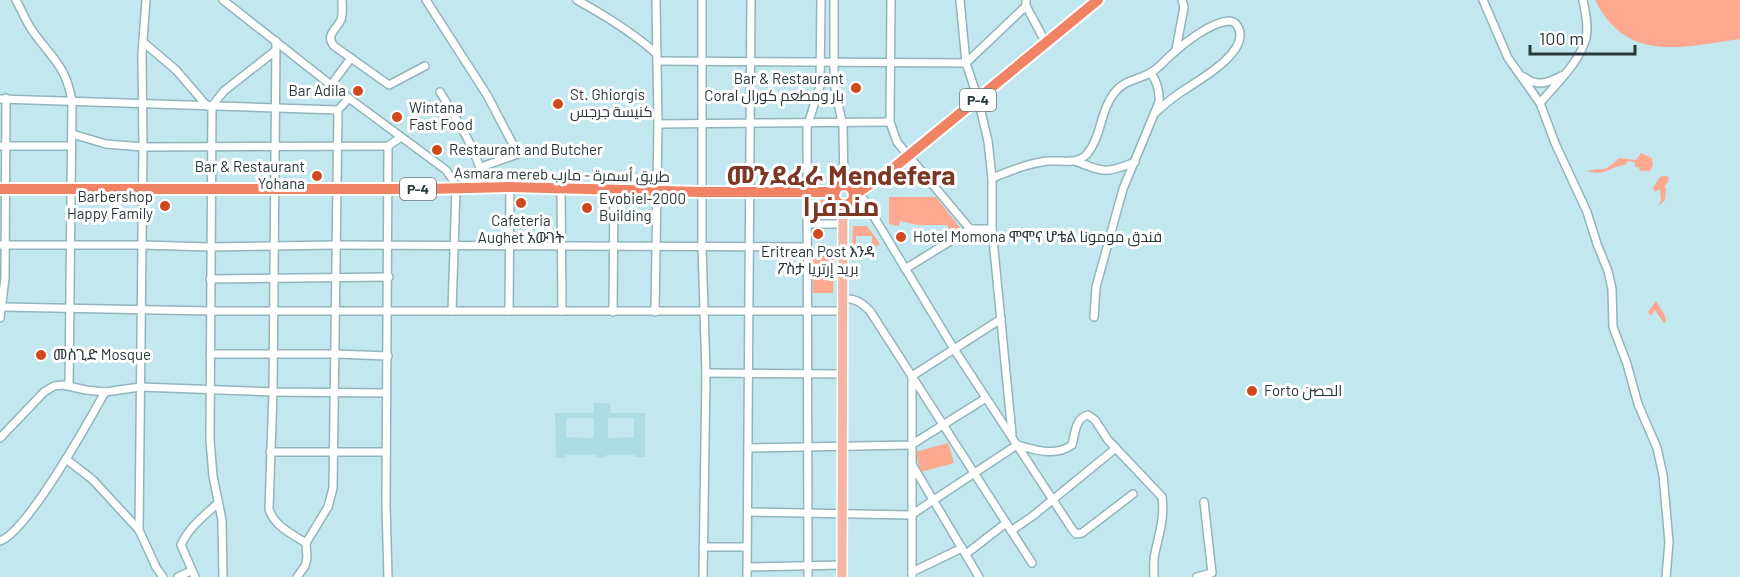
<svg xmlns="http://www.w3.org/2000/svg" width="1740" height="577" font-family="Barlow,Cairo,'Noto Sans Ethiopic',sans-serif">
	<rect width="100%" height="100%" fill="#c2e7ee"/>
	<path fill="#addde4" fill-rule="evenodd" d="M594 403H610L611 413H645V457H635V455H606V457L596 458V455H565V458H556L555 413H594ZM567 418H594L593 438 566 437ZM608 418H634V437L608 438Z"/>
	<g fill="#fea88f">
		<path d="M1595 0H1740V39C1683 47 1627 64 1595 0Z"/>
		<path d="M1641 153 1652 158 1653 165 1650 171H1641L1638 167H1635V162L1628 161 1625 165C1610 166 1606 177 1587 171 1608 167 1603 173 1619 158L1636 160Z"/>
		<path d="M1665 176 1669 177 1668 182 1664 187 1666 188 1665 200 1658 206 1661 200 1660 189 1655 192 1653 188 1660 177Z"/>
		<path d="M889 197H936L961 229 948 234V225H918L900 221 899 226 889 224Z"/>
		<path d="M813 200H823L832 204 835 213C832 223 822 220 813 220Z"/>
		<path d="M853 226H867L880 244 872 249V236H856V249H852Z"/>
		<path d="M812 256H834L833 293H813Z"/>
		<path d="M1656 301 1664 314 1666 321 1664 323 1655 310 1651 316 1648 312Z"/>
		<path d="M948 443 954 463 921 472 915 452Z"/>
	</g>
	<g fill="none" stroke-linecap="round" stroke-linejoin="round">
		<g stroke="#91b5bb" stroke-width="10">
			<g id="minor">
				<path d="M16 0C22 11 27 24 34 33 53 59 67 68 72 102L69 385"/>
				<path d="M223 0 331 85 446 170 453 180 456 189 452 311"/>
				<path d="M342 0C342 6 343 14 341 20 336 30 325 35 334 46L389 85 425 66"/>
				<path d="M426 0 487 95 518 154 481 167"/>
				<path d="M577 0C606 16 632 32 657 54"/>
				<path d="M702 0V246L706 373 703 577"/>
				<path d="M834 0V83L843 127 844 185"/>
				<path d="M891 0 890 122 897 142 970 229"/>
				<path d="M960 0 966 63 978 99 988 141 992 178V229L1012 434"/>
				<path d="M1026 0V6L1046 43"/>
				<path d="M1483 0 1508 58 1540 103 1555 143 1587 212 1597 244 1608 271 1612 289 1613 327 1627 364 1638 404 1657 448 1663 475 1669 542 1666 577"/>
				<path d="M276 41 273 392 269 509C274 526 292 534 306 543"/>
				<path d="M143 42 176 70 207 106"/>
				<path d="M1176 50 1184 7 1182 0"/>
				<path d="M657 61 966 63 1026 6"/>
				<path d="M1524 77C1537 87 1548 83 1561 76"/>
				<path d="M331 85 351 58"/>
				<path d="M440 92C459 123 479 153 485 188"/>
				<path d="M0 99 338 110"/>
				<path d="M1540 103C1556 84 1580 62 1586 38 1589 26 1585 11 1583 0"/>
				<path d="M658 124 890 122"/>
				<path d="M72 134 106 144 143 147 388 146 401 137"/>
				<path d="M0 146H71"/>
				<path d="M1075 161C1103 172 1106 174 1135 162"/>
				<path d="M992 178C1010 171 1029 163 1048 161 1062 160 1077 165 1087 154 1102 136 1100 110 1115 92 1124 80 1138 80 1150 73 1158 69 1164 61 1171 55 1184 43 1211 22 1229 21 1234 21 1237 24 1239 29 1248 54 1197 81 1181 92 1172 98 1164 105 1156 112"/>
				<path d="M561 187 562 311"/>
				<path d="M859 192 954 349 1072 529 1076 534 1082 533 1133 494"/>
				<path d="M807 224H843"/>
				<path d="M0 245H142L210 247 336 245 807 247"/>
				<path d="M905 269 970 229H992"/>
				<path d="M210 279 389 277"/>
				<path d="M843 299C855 298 861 302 870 311L1032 563"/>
				<path d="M2 307 211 311H842"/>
				<path d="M509 311 510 187"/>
				<path d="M613 312 614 189"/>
				<path d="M655 312 658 124 656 0"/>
				<path d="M1094 317 1096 287 1123 189 1159 102C1160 91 1157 82 1151 73"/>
				<path d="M0 318 5 278 6 98"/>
				<path d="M210 354H336L388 356"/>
				<path d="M706 373 842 374"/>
				<path d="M0 438 44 392 54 386 63 385 86 390 105 392 140 387 273 392 387 393"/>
				<path d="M750 448 911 445 986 398"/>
				<path d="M270 452H386"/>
				<path d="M66 459 93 480 139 530 156 567 163 577"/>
				<path d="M913 466 979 577"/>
				<path d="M748 512 911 515 1017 445C1036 450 1055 457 1072 445 1075 434 1075 418 1088 415L1095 420 1108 440 1162 497C1165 517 1159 534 1155 553 1153 561 1154 569 1154 577"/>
				<path d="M139 530 143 147 142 54 146 0"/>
				<path d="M1011 531 1034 515 1116 448"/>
				<path d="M0 541C27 532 89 421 105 392"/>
				<path d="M703 547H747"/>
				<path d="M966 554 1006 523"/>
				<path d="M748 567 842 565"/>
				<path d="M912 572 962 548"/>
				<path d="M178 577 191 571"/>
				<path d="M195 577 181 545C188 528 205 515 218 503"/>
				<path d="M223 577 222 520 213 476 210 440 212 106 224 91 275 51"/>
				<path d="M297 577 305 566 307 558 306 543 328 507 333 488 338 110 349 98"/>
				<path d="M388 577 386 505 388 146"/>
				<path d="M747 577 751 0"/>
				<path d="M808 577 807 127 820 86 821 0"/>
				<path d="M912 577V376L1001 319"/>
				<path d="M1197 577 1212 573 1204 502"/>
			</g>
		</g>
		<g stroke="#fff" stroke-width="12">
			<path id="major" d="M842 577 843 205"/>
		</g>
		<g stroke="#fff" stroke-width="14">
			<g id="highway">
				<circle cx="844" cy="195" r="10"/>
				<path d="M0 189H426L510 187 702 192H835"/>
				<path d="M854 195 891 170 1098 0"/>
			</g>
		</g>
		<use href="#minor" stroke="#fff" stroke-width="7"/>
		<use href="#major" stroke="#f6b5a2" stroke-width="9"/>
		<use href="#highway" stroke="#f08364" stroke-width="10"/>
	</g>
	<g fill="#d0481c" stroke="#fff" stroke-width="2">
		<circle cx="856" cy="88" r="6"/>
		<circle cx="358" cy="91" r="6"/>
		<circle cx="558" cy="104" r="6"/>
		<circle cx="397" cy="117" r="6"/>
		<circle cx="437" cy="150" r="6"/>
		<circle cx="317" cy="176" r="6"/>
		<circle cx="521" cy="203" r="6"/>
		<circle cx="165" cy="206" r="6"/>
		<circle cx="587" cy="208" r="6"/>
		<circle cx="818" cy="234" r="6"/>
		<circle cx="901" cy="237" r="6"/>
		<circle cx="41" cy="355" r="6"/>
		<circle cx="1252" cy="391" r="6"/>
	</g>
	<g text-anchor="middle" stroke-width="6" stroke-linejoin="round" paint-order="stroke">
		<g fill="#fff" stroke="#697475" stroke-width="1.5">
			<rect x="960" y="89" width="36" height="22" rx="4.5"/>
			<rect x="400" y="178" width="36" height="22" rx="4.5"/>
		</g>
		<g font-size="14" font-weight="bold" fill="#29383a">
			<text x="978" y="105">P-4</text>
			<text x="418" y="194">P-4</text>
		</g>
		<g font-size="15" fill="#29383a" stroke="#fff" text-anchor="start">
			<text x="844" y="84" text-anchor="end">Bar &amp; Restaurant<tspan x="844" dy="17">Coral بار ومطعم كورال</tspan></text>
			<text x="346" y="96" text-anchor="end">Bar Adila</text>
			<text x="570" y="100">St. Ghiorgis<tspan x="570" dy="17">كنيسة جرجس</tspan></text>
			<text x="409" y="113">Wintana<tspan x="409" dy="17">Fast Food</tspan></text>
			<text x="449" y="155">Restaurant and Butcher</text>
			<text x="305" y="172" text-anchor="end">Bar &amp; Restaurant<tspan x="305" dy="17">Yohana</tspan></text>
			<text x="153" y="202" text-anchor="end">Barbershop<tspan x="153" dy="17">Happy Family</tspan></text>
			<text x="599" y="204">Evobiel-2000<tspan x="599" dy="17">Building</tspan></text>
			<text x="521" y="226" text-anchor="middle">Cafeteria<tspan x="521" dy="17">Aughet አውገት</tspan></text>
			<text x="913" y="242">Hotel Momona ሞሞና ሆቴል فندق مومونا</text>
			<text x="818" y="257" text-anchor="middle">Eritrean Post እንዳ<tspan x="818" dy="17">ፖስታ بريد إرتريا</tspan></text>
			<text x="53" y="360">መስጊድ Mosque</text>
			<text x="1264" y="396">Forto الحصن</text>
		</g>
		<g font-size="15" fill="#29383a" stroke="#fff">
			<text transform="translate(562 175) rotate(1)" y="5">Asmara mereb طريق أسمرة - مارب</text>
		</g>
		<g font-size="27" font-weight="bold" fill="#7c3825" stroke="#fff">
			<text x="841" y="185">መንደፈራ Mendefera<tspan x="841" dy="31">مندفرا</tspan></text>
		</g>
	</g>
	<path d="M1530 45v9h105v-9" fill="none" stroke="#29383a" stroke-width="3"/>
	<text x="1539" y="45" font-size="18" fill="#29383a" stroke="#ffffff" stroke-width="4.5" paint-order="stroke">100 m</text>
</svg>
